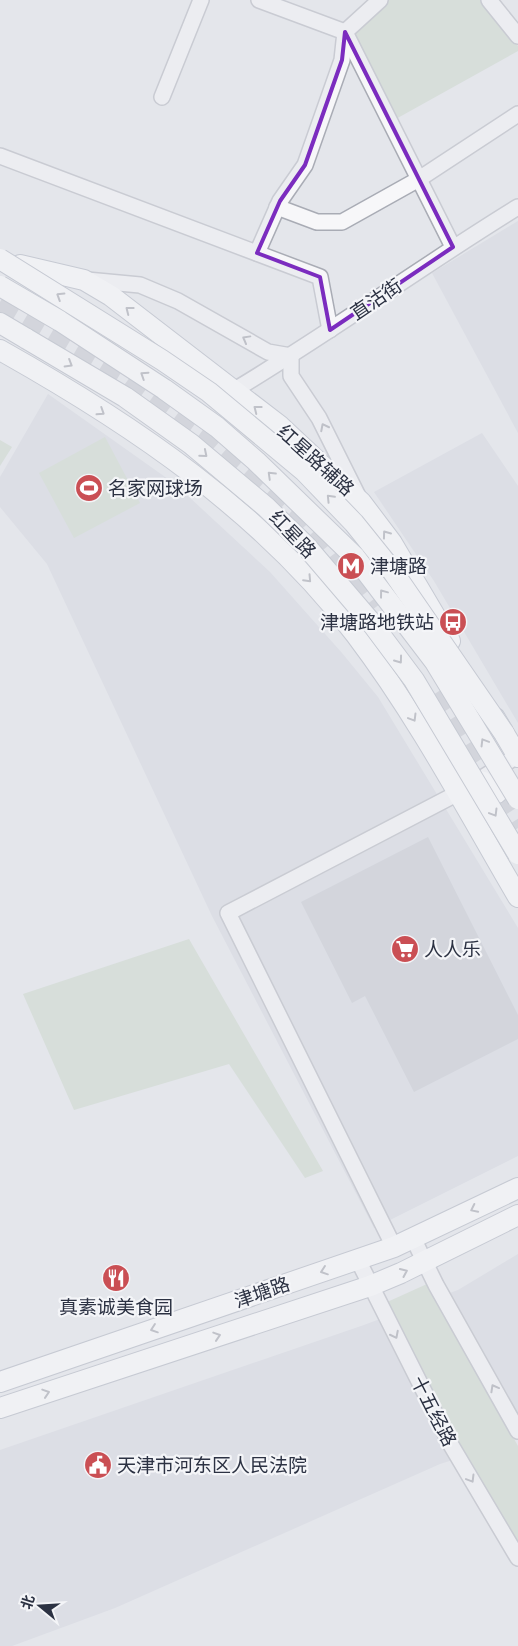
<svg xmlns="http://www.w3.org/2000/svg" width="518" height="1646" font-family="Karla,'Noto Sans SC',sans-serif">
	<rect width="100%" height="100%" fill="#e4e6eb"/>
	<g fill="#d2d5dd">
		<path d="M518 221V433L432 273Z"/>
		<path d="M48 394 175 484 270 572 342 653 378 697 518 928V1156L374 1228 212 916 47 564 0 507V477Z"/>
		<path d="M482 433 518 486V723L434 581 374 492Z"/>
		<path d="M518 1254V1439L440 1464 115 1608 12 1646H0V1450L364 1325 458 1290Z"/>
	</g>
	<g fill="#c7d5c5">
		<path d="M389 0H480L518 46V51L394 120 351 35Z"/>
		<path d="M105 437 140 503 74 538 39 473Z"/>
		<path d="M0 440 12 447 0 466Z"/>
		<path d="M189 939 323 1171 305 1178 229 1064 74 1110 23 994Z"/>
		<path d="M427 1284 518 1446V1554L447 1431 385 1303Z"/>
	</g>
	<path fill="#bec1cb" d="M428 837 518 1015V1039L414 1092 365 996 352 1003 301 902Z"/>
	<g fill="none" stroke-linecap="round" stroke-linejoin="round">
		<g stroke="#bfc2c9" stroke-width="20" stroke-dasharray="20 10" stroke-linecap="butt">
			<path d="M0 302 128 378 204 434 301 520 317 538 372 610"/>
			<path d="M433 695 518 828"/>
		</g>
		<g stroke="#a9acb5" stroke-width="18">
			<g id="minor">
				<path d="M380 0 345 32 453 247"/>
				<path d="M489 0 518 36"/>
				<path d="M162 97 201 0"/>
				<path d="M0 156 320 277 330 330"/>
				<path d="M277 207 317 222H342L419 179 518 114"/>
				<path d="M257 253 280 201 305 165 342 60 345 32 259 0"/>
				<path d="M87 280 140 285 178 301 268 352 291 356V376L319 418 357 494"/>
				<path d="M233 391C330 333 422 266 518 207"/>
				<path d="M413 1238 436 1285 518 1431"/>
				<path d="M394 1247 228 913 458 793 517 756"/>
				<path d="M358 1260 451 1445 518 1558"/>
			</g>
		</g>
		<g stroke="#a3a9b6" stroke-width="22">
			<g id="major">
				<path d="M20 265 84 280 111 296 280 426 361 502 392 543 450 641"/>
				<path d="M0 323 27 339"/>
				<path d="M0 350C132 424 263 512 356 635 418 717 466 808 518 897"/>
				<path d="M495 718 518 757"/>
				<path d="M464 777 483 782 497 793"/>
				<path d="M0 1382 394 1247 518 1188"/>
				<path d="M0 1408 370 1286 401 1273 518 1215"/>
			</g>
		</g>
		<use href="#minor" stroke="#f7f7f9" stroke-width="15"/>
		<use href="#major" stroke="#fff" stroke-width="20"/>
		<g stroke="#a3a9b6" stroke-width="22" stroke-linecap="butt">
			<g id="major-bridge">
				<path d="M0 259 162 360 209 392 304 471 354 523 391 569 504 733"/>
				<path d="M0 286 60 321 164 389 217 427 256 461 355 557 435 662 518 799"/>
				<path d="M27 339 125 397 191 444 266 507 306 546 370 621 414 680 518 854"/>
			</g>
		</g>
		<use href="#major-bridge" stroke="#fff" stroke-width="20"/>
	</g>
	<defs><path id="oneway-chevron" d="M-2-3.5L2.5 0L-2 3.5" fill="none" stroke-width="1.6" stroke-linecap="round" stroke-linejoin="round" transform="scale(1.25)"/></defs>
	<g stroke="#9698a1">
		<use href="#oneway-chevron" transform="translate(60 296) rotate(-148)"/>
		<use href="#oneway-chevron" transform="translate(129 310) rotate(-142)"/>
		<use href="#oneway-chevron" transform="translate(69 364) rotate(31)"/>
		<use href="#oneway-chevron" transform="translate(144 375) rotate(-147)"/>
		<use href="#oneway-chevron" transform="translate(257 409) rotate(-142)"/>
		<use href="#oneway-chevron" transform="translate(101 412) rotate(33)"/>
		<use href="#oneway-chevron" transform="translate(204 454) rotate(40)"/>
		<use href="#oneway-chevron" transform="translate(271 475) rotate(-136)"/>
		<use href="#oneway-chevron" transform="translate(330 498) rotate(-134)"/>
		<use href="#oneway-chevron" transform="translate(386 534) rotate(-126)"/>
		<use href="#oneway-chevron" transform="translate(308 579) rotate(47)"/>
		<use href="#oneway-chevron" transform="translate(383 593) rotate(-127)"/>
		<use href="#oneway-chevron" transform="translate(399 660) rotate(54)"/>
		<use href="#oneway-chevron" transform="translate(413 718) rotate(59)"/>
		<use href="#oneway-chevron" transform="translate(484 742) rotate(-121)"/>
		<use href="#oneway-chevron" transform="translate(494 813) rotate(59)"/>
		<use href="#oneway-chevron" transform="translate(474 1209) rotate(154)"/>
		<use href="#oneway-chevron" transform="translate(324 1271) rotate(161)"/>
		<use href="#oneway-chevron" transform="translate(404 1272) rotate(-24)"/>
		<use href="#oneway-chevron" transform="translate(154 1329) rotate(161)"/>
		<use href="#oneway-chevron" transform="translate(217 1336) rotate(-18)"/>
		<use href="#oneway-chevron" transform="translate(46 1393) rotate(-18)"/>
	</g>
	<g stroke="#92949e">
		<use href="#oneway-chevron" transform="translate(246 339) rotate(-151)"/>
		<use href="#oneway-chevron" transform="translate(324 427) rotate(-117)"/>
		<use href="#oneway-chevron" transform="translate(395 1335) rotate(63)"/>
		<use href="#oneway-chevron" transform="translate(494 1388) rotate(-119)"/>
		<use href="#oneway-chevron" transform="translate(471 1479) rotate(59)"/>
	</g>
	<path d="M0 0H518V1646H0ZM345 32 453 247 330 330 320 277 257 253 280 201 305 165 342 60Z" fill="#e4e6eb" fill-opacity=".55" fill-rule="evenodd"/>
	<path fill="none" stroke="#7b2cbf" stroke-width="4" stroke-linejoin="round" d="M345 32 453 247 330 330 320 277 257 253 280 201 305 165 342 60Z"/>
	<defs>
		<g id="stadium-disc" transform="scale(1.4375)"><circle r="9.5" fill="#ca4f54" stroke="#f4f5f8"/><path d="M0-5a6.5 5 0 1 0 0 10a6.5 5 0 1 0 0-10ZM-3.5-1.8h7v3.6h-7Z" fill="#fff"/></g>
		<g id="metro-disc" transform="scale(1.4375)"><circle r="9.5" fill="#ca4f54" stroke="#f4f5f8"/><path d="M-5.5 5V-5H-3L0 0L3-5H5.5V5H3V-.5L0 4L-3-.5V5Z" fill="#fff"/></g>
		<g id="bus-disc" transform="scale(1.4375)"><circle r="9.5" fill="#ca4f54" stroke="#f4f5f8"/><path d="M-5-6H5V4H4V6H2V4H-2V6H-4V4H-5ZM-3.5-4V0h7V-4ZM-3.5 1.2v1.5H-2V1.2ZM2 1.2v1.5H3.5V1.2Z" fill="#fff"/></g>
		<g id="supermarket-disc" transform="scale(1.4375)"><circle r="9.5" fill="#ca4f54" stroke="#f4f5f8"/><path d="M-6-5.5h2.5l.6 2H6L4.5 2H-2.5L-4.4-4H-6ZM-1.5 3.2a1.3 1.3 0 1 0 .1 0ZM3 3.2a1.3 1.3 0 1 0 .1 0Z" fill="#fff"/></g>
		<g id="restaurant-disc" transform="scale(1.4375)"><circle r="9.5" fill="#ca4f54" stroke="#f4f5f8"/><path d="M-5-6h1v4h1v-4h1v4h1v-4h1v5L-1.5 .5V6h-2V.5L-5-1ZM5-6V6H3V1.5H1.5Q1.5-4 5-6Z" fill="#fff"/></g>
		<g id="civic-disc" transform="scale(1.4375)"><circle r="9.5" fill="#ca4f54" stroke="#f4f5f8"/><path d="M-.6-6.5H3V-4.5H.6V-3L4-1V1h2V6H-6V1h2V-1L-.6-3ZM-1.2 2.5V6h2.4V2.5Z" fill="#fff"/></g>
	</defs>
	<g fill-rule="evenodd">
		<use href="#stadium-disc" x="89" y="488"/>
		<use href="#metro-disc" x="351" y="566"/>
		<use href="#bus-disc" x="453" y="622"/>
		<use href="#supermarket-disc" x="405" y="949"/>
		<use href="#restaurant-disc" x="116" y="1278"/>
		<use href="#civic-disc" x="98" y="1465"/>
	</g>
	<g text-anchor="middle" stroke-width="4.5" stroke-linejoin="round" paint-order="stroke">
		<g font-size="19" fill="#2c3243" stroke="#f4f5f8">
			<text transform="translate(376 299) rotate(-34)" y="7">直沽街</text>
			<text transform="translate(316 460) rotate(42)" y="7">红星路辅路</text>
			<text transform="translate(293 534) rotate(46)" y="7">红星路</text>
			<text transform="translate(262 1292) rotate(-19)" y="7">津塘路</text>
			<text transform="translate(434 1411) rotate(63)" y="7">十五经路</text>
		</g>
		<g font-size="19" fill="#2c3243" stroke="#f4f5f8" text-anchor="start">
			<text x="108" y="495">名家网球场</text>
			<text x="370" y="573">津塘路</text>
			<text x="434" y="629" text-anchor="end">津塘路地铁站</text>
			<text x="424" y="956">人人乐</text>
			<text x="116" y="1314" text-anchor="middle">真素诚美食园</text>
			<text x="117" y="1472">天津市河东区人民法院</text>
		</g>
	</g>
	<g transform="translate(40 1606) rotate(288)" stroke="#f4f5f8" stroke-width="4" paint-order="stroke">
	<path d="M0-4L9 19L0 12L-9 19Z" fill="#2c3243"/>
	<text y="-8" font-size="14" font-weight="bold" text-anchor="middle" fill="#2c3243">北</text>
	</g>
</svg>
